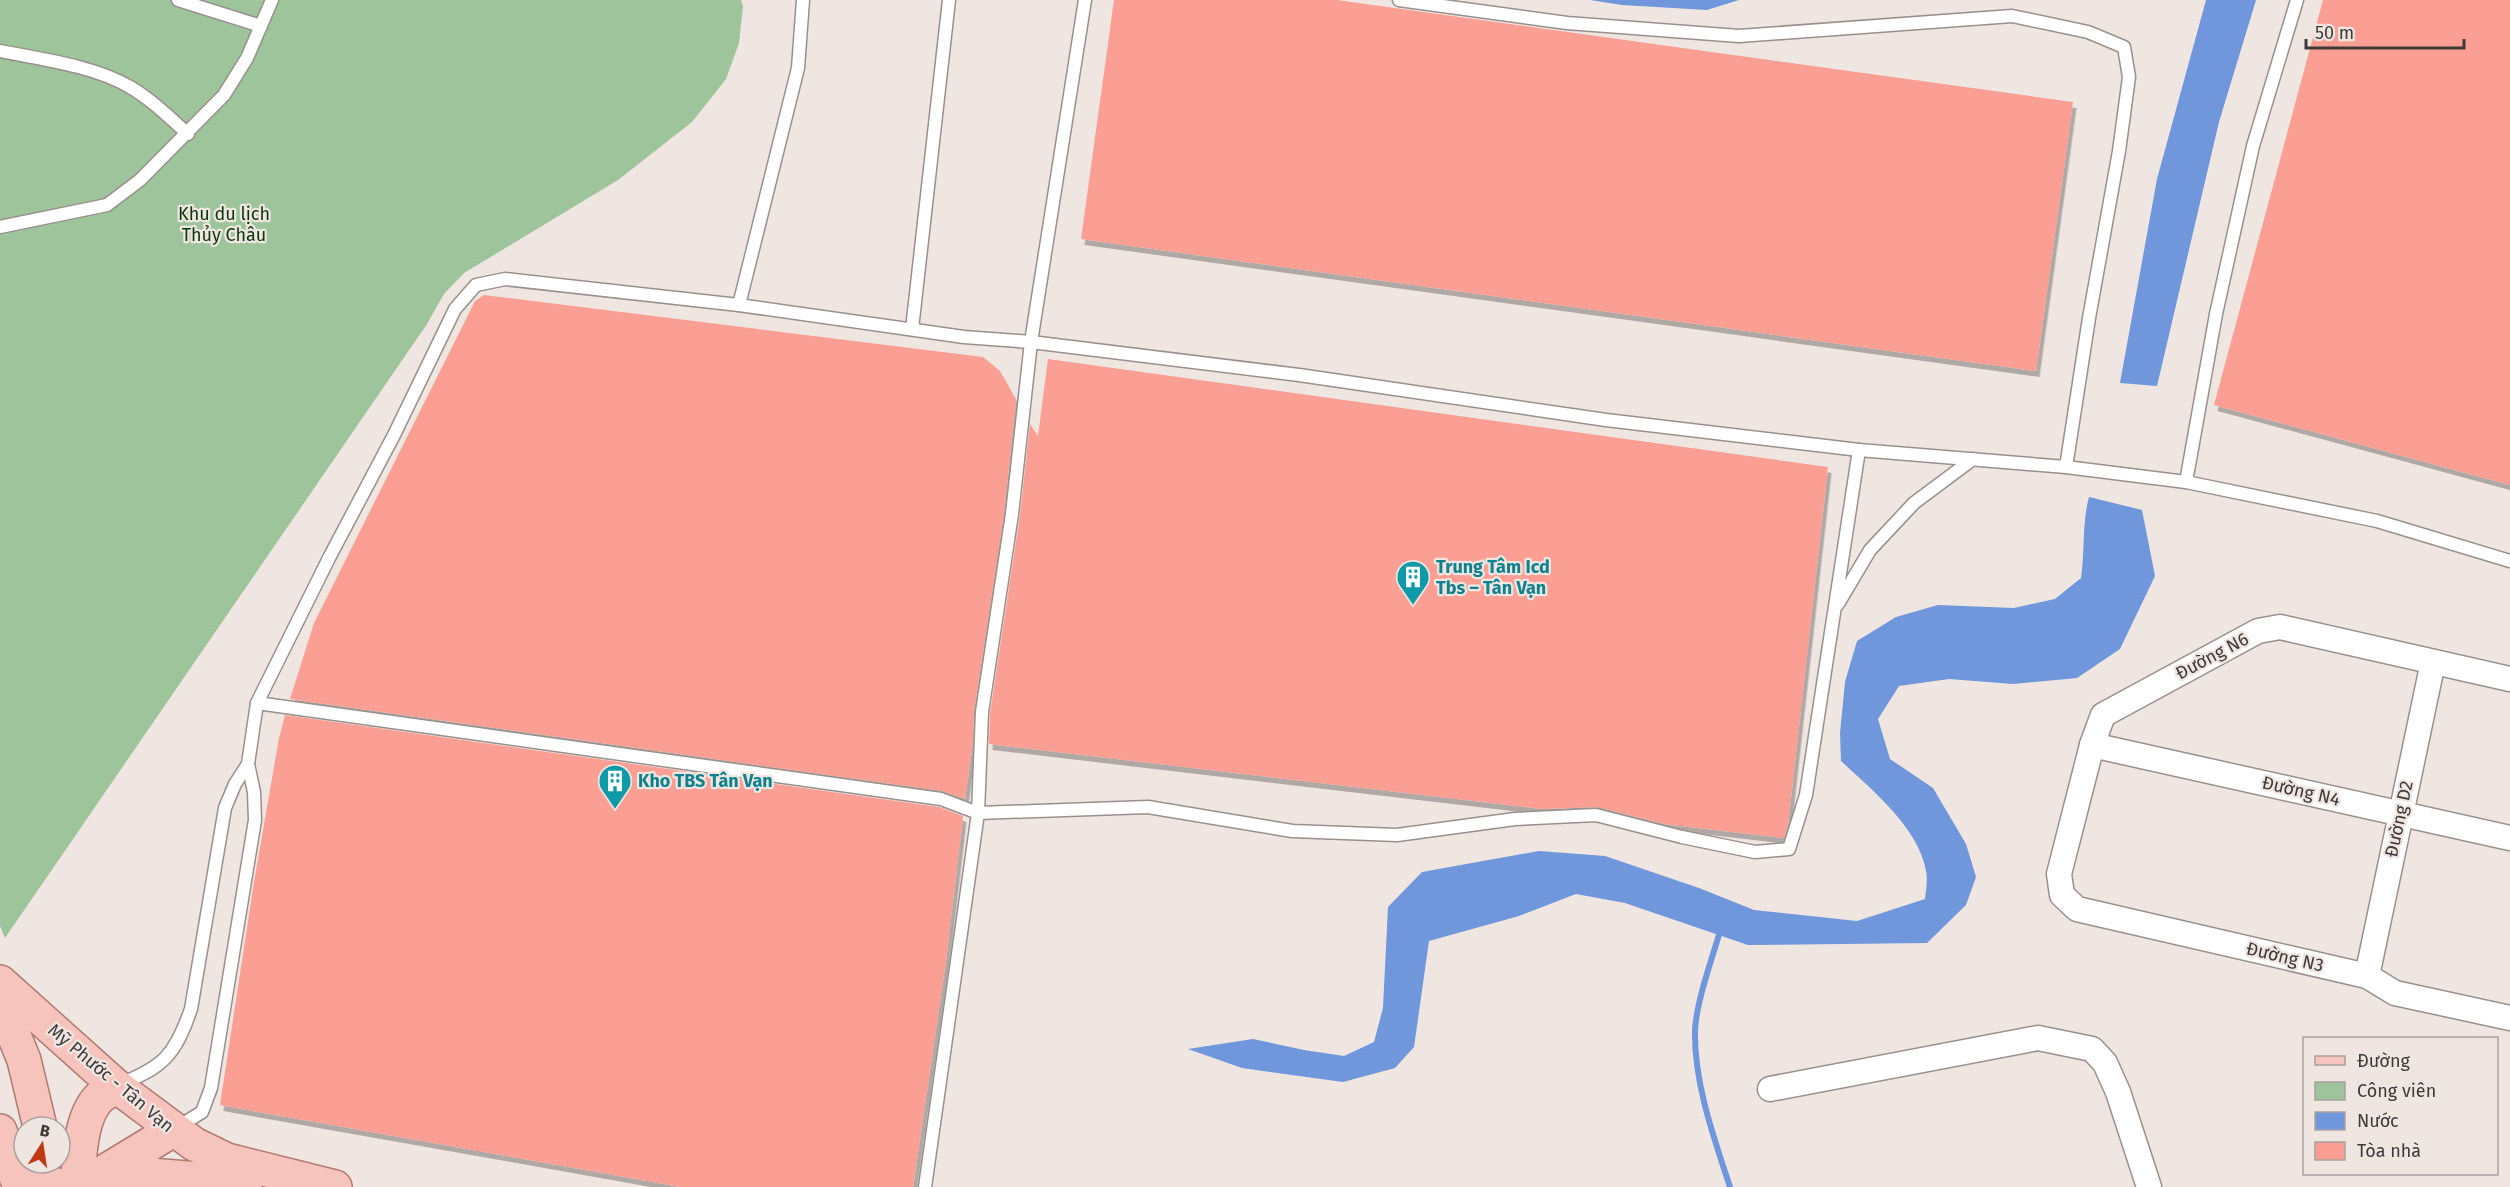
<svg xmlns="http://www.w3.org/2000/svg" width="2510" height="1187" font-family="'Fira Sans',sans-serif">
	<defs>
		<filter id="shadow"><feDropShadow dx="3.5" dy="6" stdDeviation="0" flood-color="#0004"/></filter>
	</defs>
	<rect width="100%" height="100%" fill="#efe5e1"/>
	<path fill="#9ec49b" d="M0 0H741L743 6 739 43 726 79 692 122 618 180 464 273 444 294 427 324 5 938 0 926Z"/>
	<g fill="#7096dc">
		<path d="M1590 0H1739L1707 10 1622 5Z"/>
		<path d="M2206 0H2256L2219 122 2157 386 2120 383 2157 179Z"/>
		<path d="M2089 497 2142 510 2155 576 2120 649 2077 678 2013 684 1949 679 1899 686 1878 719 1890 759 1933 788 1966 844 1976 877 1966 905 1927 943 1748 945 1625 903 1576 894 1519 916 1429 941 1414 1047 1395 1068 1343 1082 1242 1068 1188 1049 1253 1039 1304 1050 1344 1056 1374 1042 1383 1008 1388 907 1422 872 1539 851 1605 856 1699 888 1754 910 1857 921 1925 899C1926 890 1928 879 1926 871 1919 828 1871 789 1841 761L1840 733 1845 682 1857 641 1896 617 1938 605 2014 608 2055 599 2081 578C2085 551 2082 523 2089 497Z"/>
	</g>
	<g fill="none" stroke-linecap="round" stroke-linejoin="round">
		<path stroke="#7096dc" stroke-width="6" d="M1721 928C1713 956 1696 1002 1695 1031 1694 1083 1714 1138 1730 1187"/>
	</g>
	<g fill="#fb9e94" filter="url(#shadow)">
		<path d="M1114 0H1337L2073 102 2036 371 1081 239Z"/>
		<path d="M2323 0H2510V485L2214 405Z"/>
		<path d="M484 295 983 357 1000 371 1016 400 1004 513 974 711 973 742 965 799 942 791 290 699 314 623 475 301Z"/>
		<path d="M1048 359 1828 467 1788 824 1784 838 1664 824 1598 807 1542 809 989 744 990 713 1020 515 1030 424 1038 436Z"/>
		<path d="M285 715 939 807 963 816 946 960 913 1187H681L220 1105 254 882 279 738Z"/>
	</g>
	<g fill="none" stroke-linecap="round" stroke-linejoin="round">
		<g stroke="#99908c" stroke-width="15">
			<g id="service">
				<path d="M178 0 261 26"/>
				<path d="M1399 0 1567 23 1739 36 2012 16 2088 32 2124 47 2129 77 2119 151 2089 318 2066 467"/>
				<path d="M0 51C41 59 94 66 130 87 152 100 169 117 188 134"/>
				<path d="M0 227 107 205 140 180 224 95 247 58 272 0"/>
				<path d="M739 305 964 337 1031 342 1299 375 1606 420 1859 450 2066 467 2186 482 2377 521 2510 561"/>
				<path d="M912 329 949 0"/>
				<path d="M2186 482 2216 314 2253 146 2297 0"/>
				<path d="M1838 604 1870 550 1914 503 1973 459"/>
				<path d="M257 703 941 799 978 813 982 712 1012 514 1031 342 1085 0"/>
				<path d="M118 1085C164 1067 175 1055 191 1009L225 808 235 784 248 764"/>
				<path d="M176 1128 202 1112 211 1088 255 820 254 792 248 764 257 703 329 558 394 435 455 309 476 285 505 279 739 305 798 68 803 0"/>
				<path d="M925 1187 978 813 1148 807 1292 831 1397 835 1515 819 1596 815 1682 837 1755 852 1789 849 1806 795 1859 450"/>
			</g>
		</g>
		<g stroke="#99908c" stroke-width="27">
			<g id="minor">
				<path d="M2510 679 2280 627 2258 631 2103 715 2092 745 2059 874 2062 895 2077 909 2367 976 2395 993 2510 1018"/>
				<path d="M2092 745 2510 838"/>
				<path d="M2367 976 2433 662"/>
				<path d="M1770 1089 2038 1038 2092 1049 2105 1063 2118 1092 2149 1187"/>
			</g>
		</g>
		<g stroke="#b27a72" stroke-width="36">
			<g id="primary">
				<path d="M0 982 116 1086 194 1144 227 1160 335 1187"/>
				<path d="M0 1001 24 1060 40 1127"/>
				<path d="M0 1131 16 1177 68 1187"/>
				<path d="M99 1175 173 1130"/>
				<path d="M77 1187C80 1160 79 1117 100 1097 105 1093 111 1090 116 1086"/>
				<path d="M84 1187 139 1174 222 1181 245 1187"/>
			</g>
		</g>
		<use href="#service" stroke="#fff" stroke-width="12"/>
		<use href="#minor" stroke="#fff" stroke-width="24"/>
		<use href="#primary" stroke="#f6c4bd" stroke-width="33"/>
	</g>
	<defs>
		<g id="building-pin" transform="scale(1.725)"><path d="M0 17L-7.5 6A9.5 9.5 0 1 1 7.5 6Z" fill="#0f9aa8" stroke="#efe5e1"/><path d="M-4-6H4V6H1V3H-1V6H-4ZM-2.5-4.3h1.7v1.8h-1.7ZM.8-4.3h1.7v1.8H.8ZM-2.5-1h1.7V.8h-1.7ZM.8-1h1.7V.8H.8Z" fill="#fff"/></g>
	</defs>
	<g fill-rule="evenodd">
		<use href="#building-pin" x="1413" y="577"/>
		<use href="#building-pin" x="615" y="781"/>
	</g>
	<g text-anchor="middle" stroke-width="4.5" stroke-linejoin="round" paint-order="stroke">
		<g font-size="18" fill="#0b370b" stroke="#efe5e1">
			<text x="224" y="220">Khu du lịch<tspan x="224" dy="21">Thủy Châu</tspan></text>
		</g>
		<g font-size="18" font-weight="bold" fill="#0d838f" stroke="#efe5e1" text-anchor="start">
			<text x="1436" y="573">Trung Tâm Icd<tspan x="1436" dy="21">Tbs – Tân Vạn</tspan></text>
			<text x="638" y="787">Kho TBS Tân Vạn</text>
		</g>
		<g font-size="18" fill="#3e3a39" stroke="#efe5e1">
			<text transform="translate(2212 656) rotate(-28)" y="6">Đường N6</text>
			<text transform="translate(2301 791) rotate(13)" y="6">Đường N4</text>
			<text transform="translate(2399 819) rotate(-78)" y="6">Đường D2</text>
			<text transform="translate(2285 957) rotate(13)" y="6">Đường N3</text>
			<text transform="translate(111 1078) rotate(40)" y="6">Mỹ Phước - Tân Vạn</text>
		</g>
	</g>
	<rect x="2303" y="1037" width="195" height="138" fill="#efe5e1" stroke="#a8a19e" stroke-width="1.5"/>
	<rect x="2315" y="1056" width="30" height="9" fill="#f6c4bd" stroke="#a8a19e" stroke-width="1.5"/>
	<text x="2357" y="1067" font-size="18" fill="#3e3a39">Đường</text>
	<rect x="2315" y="1082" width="30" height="18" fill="#9ec49b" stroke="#a8a19e" stroke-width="1.5"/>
	<text x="2357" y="1097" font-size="18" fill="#3e3a39">Công viên</text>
	<rect x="2315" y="1112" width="30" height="18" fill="#7096dc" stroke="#a8a19e" stroke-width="1.5"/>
	<text x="2357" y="1127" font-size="18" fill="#3e3a39">Nước</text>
	<rect x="2315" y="1142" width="30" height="18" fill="#fb9e94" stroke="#a8a19e" stroke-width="1.5"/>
	<text x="2357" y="1157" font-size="18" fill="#3e3a39">Tòa nhà</text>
	<g transform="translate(42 1145) rotate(12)"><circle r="28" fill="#efe5e1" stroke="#a8a19e" stroke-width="1.5"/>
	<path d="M0-4.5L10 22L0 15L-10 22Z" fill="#c33a12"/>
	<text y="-9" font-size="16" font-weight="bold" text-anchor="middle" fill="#3e3a39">B</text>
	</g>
	<path d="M2306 39v9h158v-9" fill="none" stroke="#3e3a39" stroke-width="3"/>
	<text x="2315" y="39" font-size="18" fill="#3e3a39" stroke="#efe5e1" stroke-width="4.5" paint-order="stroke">50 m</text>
</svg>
